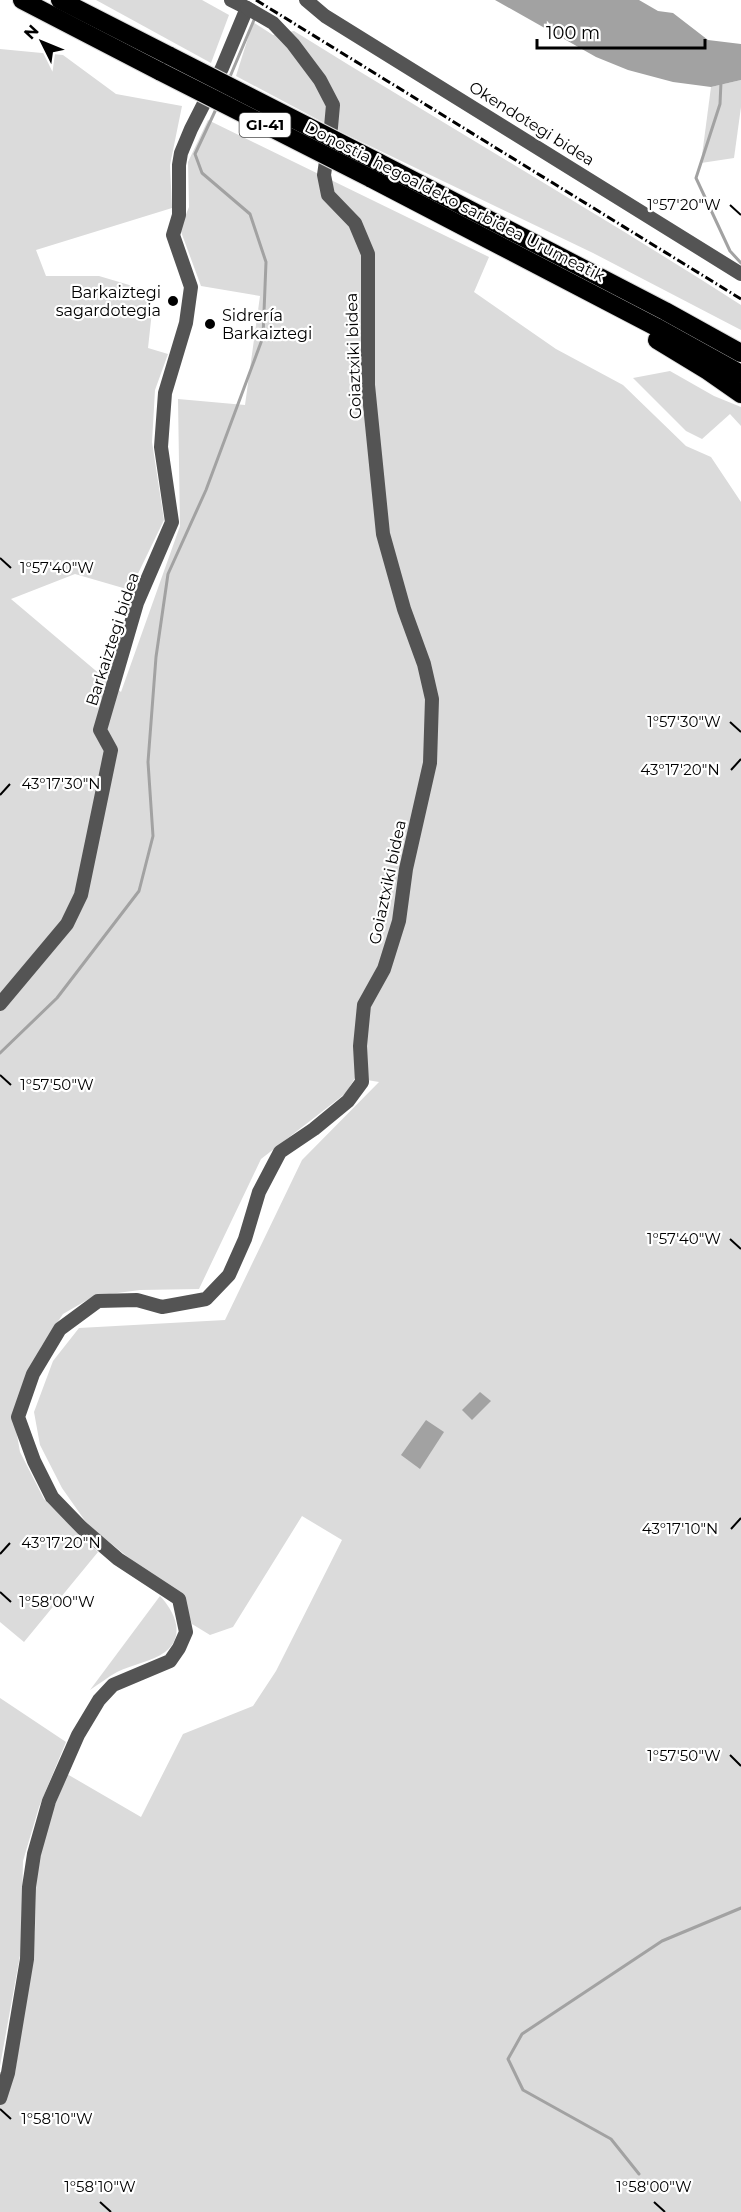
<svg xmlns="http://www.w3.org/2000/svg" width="741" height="2212" font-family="Montserrat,sans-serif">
	<rect width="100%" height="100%" fill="#fff"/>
	<g fill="#dbdbdb">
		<path d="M96 0H202L229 15 211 63Z"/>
		<path d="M253 22 273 35 294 31C442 123 594 211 741 305V330L593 253 343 133 236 76Z"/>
		<path d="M0 49 63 55 116 94 182 106 170 165 172 208 36 250 46 276H99L146 290 152 311 148 348 168 354 155 390 152 442 164 520 130 590 75 574 11 599 121 692 180 526 178 399 245 405 260 296 201 286 180 229 189 207 188 162 208 120 489 257 474 292 556 349 623 385 686 446 711 457 741 502V2212H0V2072L15 2073 35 1931 37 1852 67 1774 141 1817 183 1734 253 1706 276 1671 342 1540 302 1516 233 1627 210 1635 192 1624 183 1597 139 1566 88 1525 62 1488 40 1445 34 1412 53 1361 79 1328 225 1320 302 1160 379 1082 355 1078 346 1093 261 1159 199 1289 140 1290 94 1296 63 1314 41 1347 13 1412 20 1452 44 1499 98 1552 24 1642 0 1622Z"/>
		<path d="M741 80V107L734 158 701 163 711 87Z"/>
		<path d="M670 371 714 396 741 407V426L730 414 702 439 686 431 633 378Z"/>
		<path d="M160 1596C175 1612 186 1636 165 1652 153 1661 131 1665 117 1672 108 1677 99 1684 90 1690Z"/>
		<path d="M0 1698 66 1742 39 1807 23 1861 21 1950 0 2066Z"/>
	</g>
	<g fill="#a2a2a2">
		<path d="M495 0H639L658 11 673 13 708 40 741 44V80L711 87 673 82 628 70 596 57Z"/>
		<path d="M480 1392 491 1401 472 1420 462 1410Z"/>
		<path d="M426 1420 444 1432 420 1469 401 1455Z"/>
	</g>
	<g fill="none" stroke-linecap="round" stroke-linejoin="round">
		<g stroke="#a2a2a2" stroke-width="3">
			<path d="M229 79 254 20"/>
			<path d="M721 82 720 104 696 178 730 251 741 263"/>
			<path d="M0 1053 57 998 139 891 153 836 148 762 156 657 168 574 206 490 263 337 266 262 250 214 202 173 195 154 217 107"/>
			<path d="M639 2174 611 2139 523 2090 508 2059 522 2034 662 1941 741 1908"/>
		</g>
		<g stroke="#dbdbdb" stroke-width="20">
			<g id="highway">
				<path d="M22 0 161 72"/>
				<path d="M60 0 170 56"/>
				<path d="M378 162 665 311 741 353"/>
				<path d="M370 178 656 327 741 374"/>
				<path d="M657 340 708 371 741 394"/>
			</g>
		</g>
		<g stroke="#545454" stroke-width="14">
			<path d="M306 0 325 16 741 274"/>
			<path d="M0 1004 67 924 81 895 111 750 100 730 137 603 172 522 161 447 165 393 186 323 191 287 173 235 179 215V165L181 153 191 129 222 68 247 8 231 0"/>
			<path d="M0 2098 8 2073 27 1959 29 1887 34 1854 49 1801 78 1735 99 1700 113 1685 170 1661 179 1648 186 1632 179 1599 118 1559 82 1528 52 1497 34 1461 18 1417 33 1374 60 1329 98 1301 137 1300 162 1307 206 1299 229 1275 245 1239 259 1192 280 1152 314 1129 348 1101 362 1082 360 1046 364 1005 384 969 399 921 406 869 430 763 432 699 424 664 404 609 383 534 368 385V254L355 223 328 195 324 175 331 127 333 105 320 80 293 44 273 23 247 8"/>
		</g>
		<use href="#highway" stroke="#000" stroke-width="18"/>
		<path stroke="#000" stroke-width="3" stroke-dasharray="9 3 1.5 3" stroke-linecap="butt" d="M256 0 741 299"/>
		<g stroke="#dbdbdb" stroke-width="20" stroke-linecap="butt">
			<g id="highway-bridge">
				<path d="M170 56 378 162"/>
				<path d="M161 72 370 178"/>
			</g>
		</g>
		<use href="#highway-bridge" stroke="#000" stroke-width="18"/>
	</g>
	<path fill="none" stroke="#000" stroke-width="2" d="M730 205 741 215M0 558 11 568M730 722 741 732M731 770 741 759M0 795 10 784M0 1075 11 1085M730 1239 741 1249M731 1529 741 1518M0 1554 10 1543M0 1592 11 1602M730 1755 741 1766M0 2109 11 2119M100 2202 111 2212M654 2202 665 2212"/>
	<g fill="#000" stroke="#fff" stroke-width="2">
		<circle cx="173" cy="301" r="6"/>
		<circle cx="210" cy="324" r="6"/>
	</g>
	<g text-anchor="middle" stroke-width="4.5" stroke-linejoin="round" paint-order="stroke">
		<rect fill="#fff" stroke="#4c4c4c" stroke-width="1.5" x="239.5" y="113" width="51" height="24" rx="4.5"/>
		<g font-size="15" font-weight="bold" fill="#000">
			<text x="265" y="130">GI-41</text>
		</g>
		<g font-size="16" fill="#000" stroke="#fff">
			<text transform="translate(532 123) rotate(32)" y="6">Okendotegi bidea</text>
			<text transform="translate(455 201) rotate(27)" y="6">Donostia hegoaldeko sarbidea Urumeatik</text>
			<text transform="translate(353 356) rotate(-92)" y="6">Goiaztxiki bidea</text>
			<text transform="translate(112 639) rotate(-72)" y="6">Barkaiztegi bidea</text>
			<text transform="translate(387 882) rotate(-78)" y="6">Goiaztxiki bidea</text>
		</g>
		<g font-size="16" fill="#000" stroke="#fff" text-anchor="end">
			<text x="161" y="298">Barkaiztegi<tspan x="161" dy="18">sagardotegia</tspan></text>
			<text x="222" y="321" text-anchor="start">Sidrería<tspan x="222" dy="18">Barkaiztegi</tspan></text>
		</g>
	</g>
	<g font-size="15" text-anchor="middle" fill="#000" stroke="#fff" stroke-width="4.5" stroke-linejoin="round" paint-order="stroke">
		<text x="684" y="210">1°57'20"W</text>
		<text x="57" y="573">1°57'40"W</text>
		<text x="684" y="727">1°57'30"W</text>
		<text x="680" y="775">43°17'20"N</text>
		<text x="61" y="789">43°17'30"N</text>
		<text x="57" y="1090">1°57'50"W</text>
		<text x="684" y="1244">1°57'40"W</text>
		<text x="680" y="1534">43°17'10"N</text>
		<text x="61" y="1548">43°17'20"N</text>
		<text x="57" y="1607">1°58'00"W</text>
		<text x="684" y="1761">1°57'50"W</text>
		<text x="57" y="2124">1°58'10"W</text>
		<text x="100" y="2192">1°58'10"W</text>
		<text x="654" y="2192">1°58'00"W</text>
	</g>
	<g transform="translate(42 42) rotate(313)" stroke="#ffffff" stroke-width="4.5" paint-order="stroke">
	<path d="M0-4.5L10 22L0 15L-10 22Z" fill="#000000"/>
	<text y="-9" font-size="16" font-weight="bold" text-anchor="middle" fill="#000000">N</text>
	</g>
	<path d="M537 39v9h168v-9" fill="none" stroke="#000000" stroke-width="3"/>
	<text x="546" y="39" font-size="18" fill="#000000" stroke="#ffffff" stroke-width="4.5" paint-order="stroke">100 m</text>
</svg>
